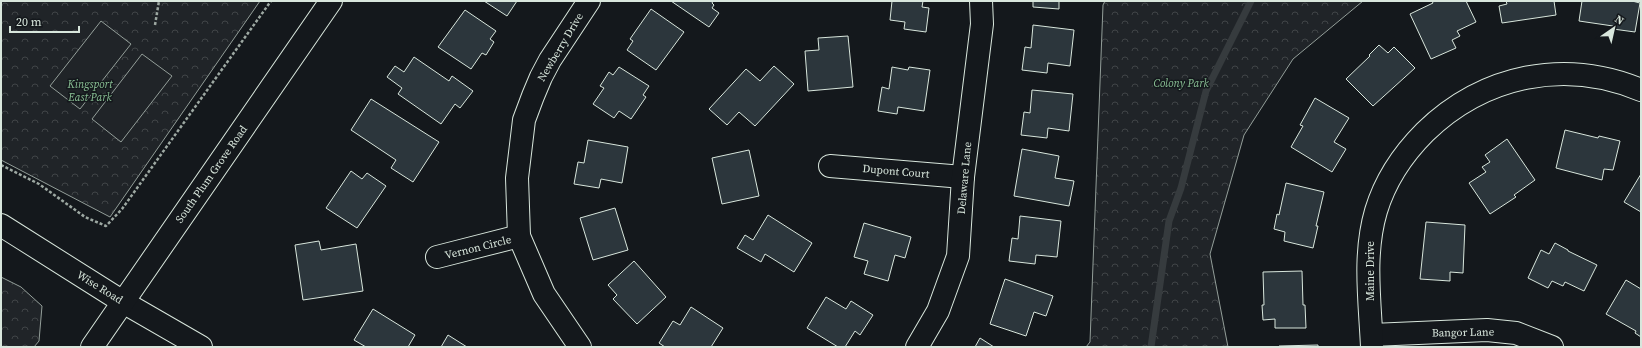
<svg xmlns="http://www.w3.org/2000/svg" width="1642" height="348" font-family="'Source Serif 4',serif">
	<defs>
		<pattern id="forest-crowns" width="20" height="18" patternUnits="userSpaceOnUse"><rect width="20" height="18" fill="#202428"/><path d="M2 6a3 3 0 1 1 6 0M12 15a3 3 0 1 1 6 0" fill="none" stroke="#404447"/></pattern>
	</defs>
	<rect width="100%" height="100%" fill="#14181c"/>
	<g fill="url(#forest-crowns)" stroke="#939e99">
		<path d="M1 1H260L110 217 1 160Z"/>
		<path d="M1105 1H1363L1293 59 1244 135 1210 254 1228 347H1086L1090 342 1103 5Z"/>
		<path d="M1 277 21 287 42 306 39 341 34 347H1Z"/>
	</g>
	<g fill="#202428" stroke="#939e99">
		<path d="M101 21 131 44 80 109 50 86Z"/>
		<path d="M142 54 172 76 121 142 92 119Z"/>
	</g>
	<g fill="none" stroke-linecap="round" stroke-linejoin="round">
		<path stroke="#363b3e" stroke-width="7" d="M1151 347 1169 221 1181 188 1206 91 1251 1"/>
	</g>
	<g fill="#2c363c" stroke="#d8e6dc">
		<path d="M484 1H517L507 16Z"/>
		<path d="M671 1H713L712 3 714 5 712 8 719 13 709 27Z"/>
		<path d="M892 1H923L922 7 929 8 926 32 904 29 905 22 890 20Z"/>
		<path d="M1033 1H1059V9L1033 7Z"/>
		<path d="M1432 1H1466L1476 22 1457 31 1460 36 1452 40 1456 48 1431 59 1410 14 1433 3Z"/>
		<path d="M1506 1H1554L1556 15 1502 23 1499 6 1507 4Z"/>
		<path d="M1582 1H1632L1640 3 1635 32 1613 29V26L1579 21Z"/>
		<path d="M651 9 684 32 656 70 627 50 633 41 630 39Z"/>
		<path d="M465 10 496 31 490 39 494 42 486 55 482 53 471 69 438 47Z"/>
		<path d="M1033 25 1074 30 1070 66 1048 63 1047 73 1022 70 1025 47 1031 48Z"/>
		<path d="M848 36 853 87 808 91 805 51 819 50 818 38Z"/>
		<path d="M1379 45 1388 53 1394 47 1415 68 1373 106 1346 79 1370 56 1369 55Z"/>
		<path d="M414 57 449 81 452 76 473 91 460 108 455 104 441 124 398 94 402 88 387 77 395 66 404 72Z"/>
		<path d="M774 66 794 84 755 126 739 112 727 125 709 109 746 69 760 81Z"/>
		<path d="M619 67 649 86 643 95 646 97 631 119 619 111 614 118 593 104 604 88 600 86 609 72 613 75Z"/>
		<path d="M892 67 908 70 909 67 930 70 924 111 898 107 897 114 878 111 882 87 889 89Z"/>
		<path d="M1032 90 1073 94 1069 131 1048 128 1047 138 1021 135 1024 112 1030 113Z"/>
		<path d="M1315 98 1349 118 1334 142 1346 149 1332 172 1291 147 1303 126 1300 125Z"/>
		<path d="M371 99 439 142 413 182 391 168 396 160 351 130Z"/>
		<path d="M1565 130 1598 138 1599 136 1620 141 1613 170 1604 169 1602 180 1556 168Z"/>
		<path d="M1507 139 1535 180 1514 195 1516 197 1490 214 1469 183 1486 172 1482 167 1490 162 1485 155Z"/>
		<path d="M588 140 628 147 622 183 601 179 599 188 574 184 578 162 584 163Z"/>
		<path d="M1022 149 1059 156 1055 178 1074 181 1069 206 1014 196Z"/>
		<path d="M749 150 759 196 722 204 712 158Z"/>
		<path d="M351 171 362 179 367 173 386 186 357 228 326 208Z"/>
		<path d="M1641 174V212L1624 202Z"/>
		<path d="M1286 183 1324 192 1316 226H1318L1313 248 1284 241 1285 232 1274 229 1277 214 1279 215Z"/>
		<path d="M615 208 628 250 593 260 580 218Z"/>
		<path d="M768 215 812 243 794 272 765 254 761 262 737 248 745 235 753 240Z"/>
		<path d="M1020 216 1061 221 1057 257 1036 255 1035 264 1009 261 1012 238 1018 239Z"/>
		<path d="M1426 222 1465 225 1463 273 1450 272V281L1420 279Z"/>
		<path d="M864 223 911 237 905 258 895 255 888 281 864 274 868 261 854 257Z"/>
		<path d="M319 241 321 250 356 244 363 291 303 300 295 245Z"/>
		<path d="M1555 243 1568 250V251L1597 265 1584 291 1565 282 1563 286 1552 281 1548 288 1528 278 1541 250 1549 254Z"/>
		<path d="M634 261 666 297 637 324 613 299 617 295 608 285Z"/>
		<path d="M1302 271 1303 305H1305L1306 328H1275V319L1263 320 1262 305H1264L1263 272Z"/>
		<path d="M1005 279 1053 296 1046 316 1034 312 1026 336 990 324Z"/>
		<path d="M1626 280 1641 289V337L1635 333 1636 331 1606 314Z"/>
		<path d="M826 297 846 309 851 301 873 315 860 335 855 331 845 347H838L807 328Z"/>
		<path d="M691 307 723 328 711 347H665L659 343 673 321 680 325Z"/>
		<path d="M373 309 415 335 408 347H366L354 340Z"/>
		<path d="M448 335 467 347H441Z"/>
		<path d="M980 338 994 347H975Z"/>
		<path d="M1318 345V347H1279V346Z"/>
	</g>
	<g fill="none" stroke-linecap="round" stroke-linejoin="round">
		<g stroke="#d8e6dc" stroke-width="24">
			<g id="minor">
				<path d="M830 166 963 177"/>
				<path d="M1 225 123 302 201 347"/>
				<path d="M437 257 519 236"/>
				<path d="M1372 335 1487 330 1516 333 1552 347"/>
				<path d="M92 347 331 1"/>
				<path d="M580 347 544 294 519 236 517 178 524 120 533 96 541 77 550 60 589 1"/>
				<path d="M917 347 938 311 958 256 963 177 982 24 981 1"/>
				<path d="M1372 347C1370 302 1363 255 1376 211 1385 181 1403 154 1425 132 1484 75 1565 58 1641 90"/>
			</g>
		</g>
		<g stroke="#9da8a2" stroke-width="2.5" stroke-dasharray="3 2" stroke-linecap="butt">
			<path d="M155 25 159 1"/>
			<path d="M1 165 39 184 85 217 106 226 122 209 271 1"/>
		</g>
		<use href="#minor" stroke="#14181c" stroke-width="22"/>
	</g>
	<g text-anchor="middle" stroke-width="3" stroke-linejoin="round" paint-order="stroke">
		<g font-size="11" fill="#d8e6dc" stroke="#14181c">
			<text transform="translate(560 47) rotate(-59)" y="4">Newberry Drive</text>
			<text transform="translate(896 171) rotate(5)" y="4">Dupont Court</text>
			<text transform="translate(211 174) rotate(-55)" y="4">South Plum Grove Road</text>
			<text transform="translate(964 178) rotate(-85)" y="4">Delaware Lane</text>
			<text transform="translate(478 247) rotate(-14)" y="4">Vernon Circle</text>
			<text transform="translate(1370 271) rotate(-90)" y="4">Maine Drive</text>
			<text transform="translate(100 287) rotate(32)" y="4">Wise Road</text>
			<text transform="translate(1463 332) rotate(-1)" y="4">Bangor Lane</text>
		</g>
		<g font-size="11" font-style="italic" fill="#8ac095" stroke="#14181c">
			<text x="1181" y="87">Colony Park</text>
			<text x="90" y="88">Kingsport<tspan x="90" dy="13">East Park</tspan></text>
		</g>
	</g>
	<rect width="1642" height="348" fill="none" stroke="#d8e6dc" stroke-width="4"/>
	<g transform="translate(1614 28) rotate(34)" stroke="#14181c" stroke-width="3" paint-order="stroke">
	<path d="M0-3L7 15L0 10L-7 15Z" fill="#d8e6dc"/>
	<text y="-6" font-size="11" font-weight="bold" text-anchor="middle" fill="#d8e6dc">N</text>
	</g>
	<path d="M10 26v6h69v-6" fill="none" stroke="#d8e6dc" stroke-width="2"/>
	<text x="16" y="26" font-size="12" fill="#d8e6dc" stroke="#14181c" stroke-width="3" paint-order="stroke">20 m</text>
</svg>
